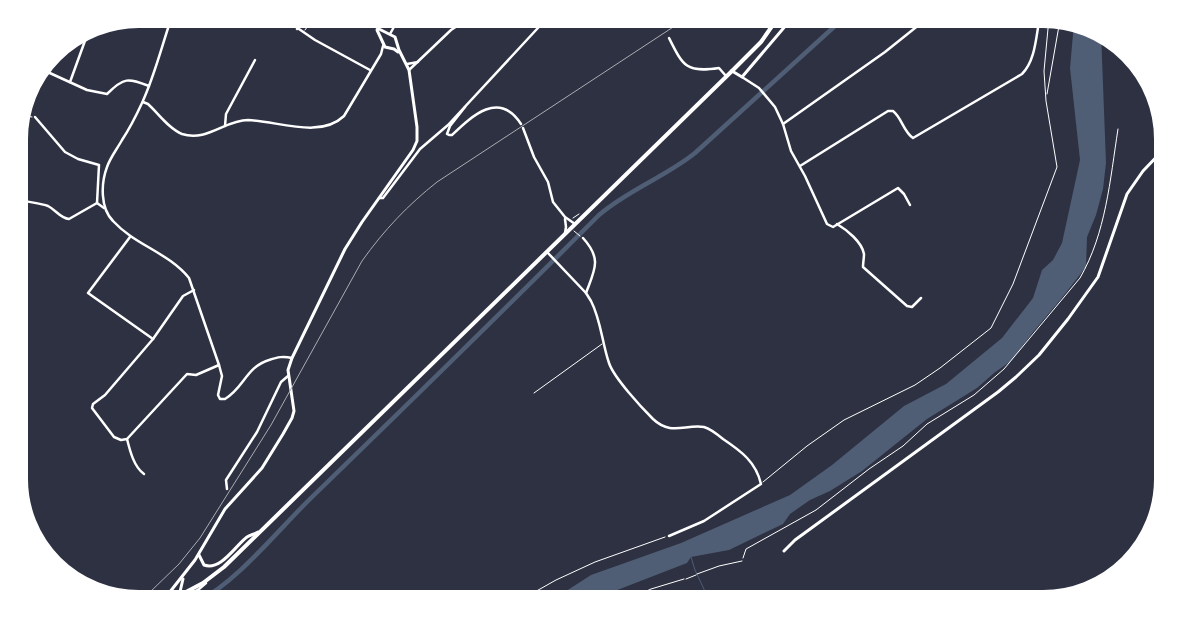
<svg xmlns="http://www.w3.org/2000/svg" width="1182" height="618" font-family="'IBM Plex Serif',serif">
	<rect width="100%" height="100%" fill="#2d3142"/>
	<path fill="#4f5d75" d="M1074 23 1098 29 1101 32 1106 163 1103 189 1096 215 1087 237 1086 267 1061 299 1034 331 1011 361 994 373 977 388 927 419 862 471 830 491 810 500 790 514 783 524 762 534 729 550 691 557 687 563 607 594 595 602H549L591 575 681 543 790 495 832 465 904 406 946 384 1002 338 1033 298 1042 270 1053 260 1062 243 1080 160 1070 68Z"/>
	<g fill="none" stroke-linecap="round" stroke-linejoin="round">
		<path stroke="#4f5d75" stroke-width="1" d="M691 557 695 570 710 602"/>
		<path stroke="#4f5d75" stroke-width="4.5" d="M197 602C238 581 277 531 311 498 408 404 504 310 599 215 628 190 665 177 695 153L846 16"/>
		<g stroke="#fff" stroke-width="1">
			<path d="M305 30 315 16"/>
			<path d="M1047 94 1060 20"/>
			<path d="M21 115 32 117"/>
			<path d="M573 218 579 214"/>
			<path d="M574 231 580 236"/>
			<path d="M763 482 807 446 844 420 915 385 940 368 991 328 1013 284 1057 167 1046 101 1044 71 1049 18"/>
			<path d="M743 558 746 549 816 510 869 469 903 446 927 424 974 395 1004 369 1080 278C1106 233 1110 180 1118 129"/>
			<path d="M153 602 161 597"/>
			<path d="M517 602 556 580 595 562 665 537"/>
			<path d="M623 602 651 589 684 579"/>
		</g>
		<g stroke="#fff" stroke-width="1">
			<path d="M534 393 602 344"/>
			<path d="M697 574 719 566 742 561"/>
			<path d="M686 579 696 575"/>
		</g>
		<g stroke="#fff" stroke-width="2.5">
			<path d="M172 16C162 45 155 75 142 103 136 116 130 128 122 140 117 149 110 158 107 167 101 183 100 208 113 221 135 245 169 253 189 278L219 365 222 376 218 395 220 399H225C244 388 246 367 269 360 278 357 283 356 292 358"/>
			<path d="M225 16 229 19 232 16"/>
			<path d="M280 16 315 40 370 70"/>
			<path d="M655 16 660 23"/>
			<path d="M288 22 293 16"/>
			<path d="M297 29 306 16"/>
			<path d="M390 34 400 16"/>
			<path d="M669 38C683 66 686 73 719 68L726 76"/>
			<path d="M407 64 418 62"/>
			<path d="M41 69 87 90 107 94C124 77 128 78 149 86"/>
			<path d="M409 70 451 30 472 16"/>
			<path d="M742 77 759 88 775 107 783 124 791 151 805 176 827 224 833 227 898 188 904 194 910 205"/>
			<path d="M70 82 90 27"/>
			<path d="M143 102 148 104C158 113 169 129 182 134 207 142 225 120 248 120 278 121 320 139 344 116L381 54 383 46"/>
			<path d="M465 107 450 126 447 134 449 135H452C472 116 499 90 521 124"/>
			<path d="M35 117 65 152 78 159 99 165 97 203 104 208"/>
			<path d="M783 124 885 52 930 16"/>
			<path d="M225 126 226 114 255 60"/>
			<path d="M523 128 534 157 548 182 553 202 565 217 575 224"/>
			<path d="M800 166 888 111H893C902 118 903 131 913 138L1022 74C1036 60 1036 35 1040 16"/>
			<path d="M379 198H383L420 149 448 125 549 16"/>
			<path d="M17 201C21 200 43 204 48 206 56 210 60 218 69 219L97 203"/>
			<path d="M837 224C847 230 862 242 864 254 864 258 863 263 863 267L907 306 912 307 921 298"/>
			<path d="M565 233 566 227 565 219"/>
			<path d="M130 237 88 293 153 339"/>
			<path d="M583 238C602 259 595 269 586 293"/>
			<path d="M547 252 586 293 591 301C601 320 602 343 609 363 614 378 642 408 653 419 671 436 685 424 704 427 711 429 717 434 723 439 741 451 756 462 761 484L704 521 669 536"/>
			<path d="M194 290 183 296 153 339 105 395 93 404 92 408 114 437 121 440 127 439 187 374 196 375 219 365"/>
			<path d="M127 439C130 451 134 467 144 474"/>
			<path d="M227 489 226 480 257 432 281 382 288 376"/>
			<path d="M175 602 199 589 206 583"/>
		</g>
		<g stroke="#fff" stroke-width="3">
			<path d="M732 71 742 77 787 24 808 16"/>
			<path d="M784 551 795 540 998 392 1016 377 1039 355 1068 319 1098 277 1127 194 1143 171 1165 148"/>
		</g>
		<g stroke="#fff" stroke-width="3">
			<path d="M377 30 385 47 394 49 398 52"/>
			<path d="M199 555 204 565C221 571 235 546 247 537 250 535 255 534 258 532"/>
			<path d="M179 596 183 579"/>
			<path d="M162 602 195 560 225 509 262 468 283 434 292 418 294 411 288 370 292 358 345 249 362 222 413 150 417 141V127L409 70 399 50 395 37 379 29 364 16"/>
		</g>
		<path stroke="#fff" stroke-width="4" d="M167 602 203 583 224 567 732 71"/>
		<path stroke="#fff" stroke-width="4" d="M732 71 761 42 779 16"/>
		<path stroke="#abadb3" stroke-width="1" d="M136 601 149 593 179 564 200 538 271 425 362 261C384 230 408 205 437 182L690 16"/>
	</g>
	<path d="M0 0H1182V618H0ZM139 25H1043A114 114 0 0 1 1157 139V479A114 114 0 0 1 1043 593H139A114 114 0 0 1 25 479V139A114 114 0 0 1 139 25Z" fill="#fff" fill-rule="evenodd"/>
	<path fill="none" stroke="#fff" stroke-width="6" d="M139 25H1043A114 114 0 0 1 1157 139V479A114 114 0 0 1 1043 593H139A114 114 0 0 1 25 479V139A114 114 0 0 1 139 25Z"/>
</svg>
